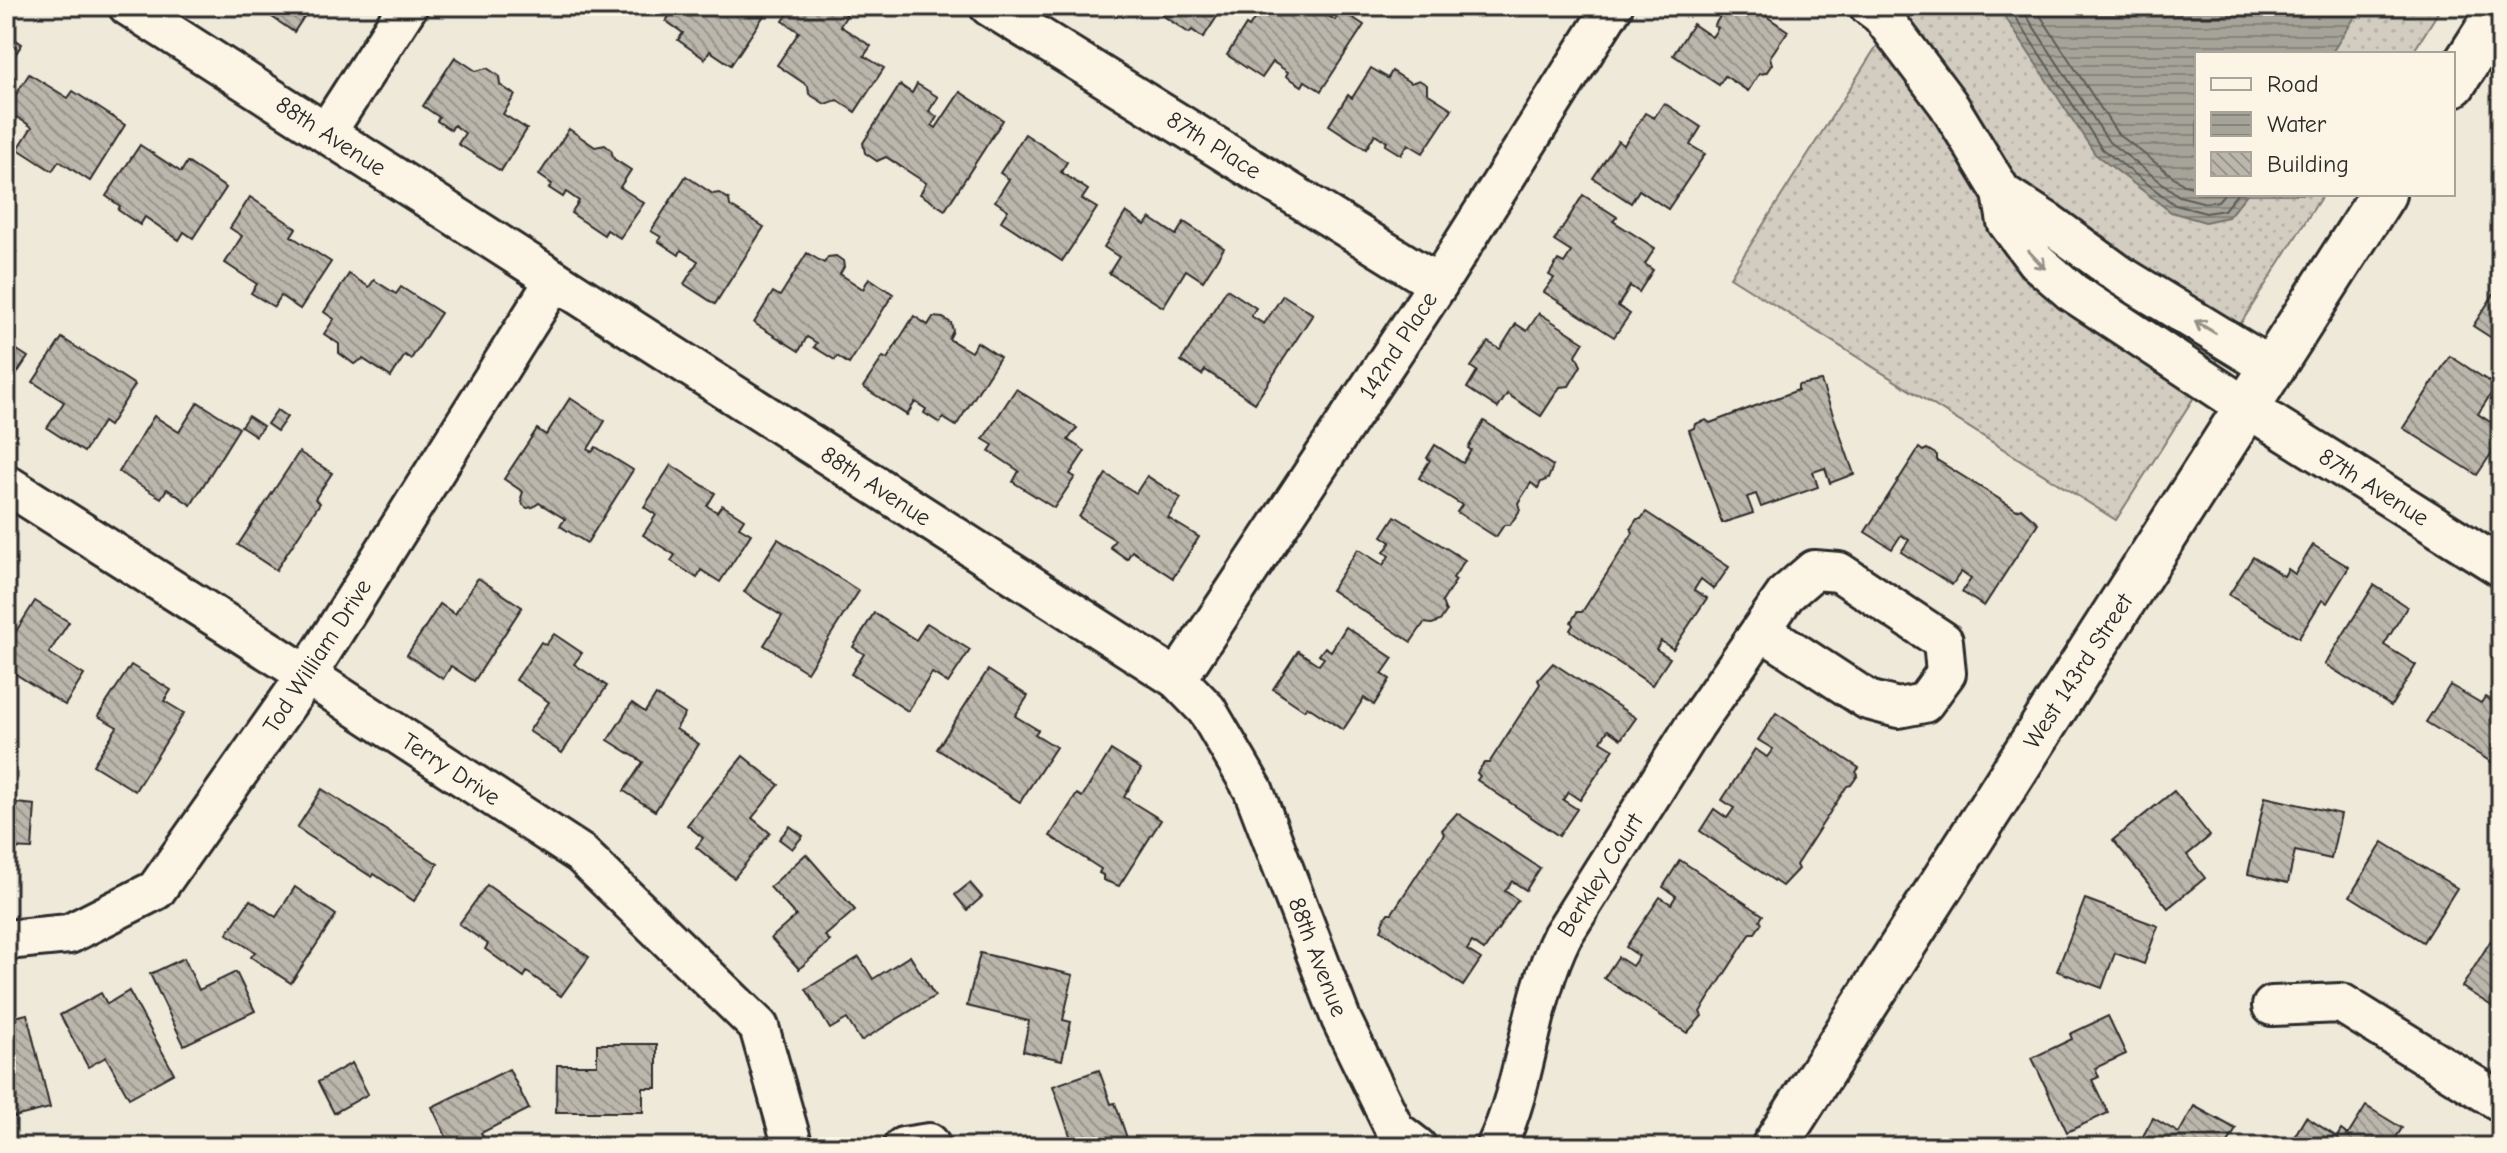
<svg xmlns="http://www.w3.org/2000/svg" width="2507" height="1153" font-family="'Comic Neue',sans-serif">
	<defs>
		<pattern id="grass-dots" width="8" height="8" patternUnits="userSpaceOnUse" patternTransform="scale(2)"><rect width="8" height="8" fill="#d2cdc0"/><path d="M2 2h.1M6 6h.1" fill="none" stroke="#b4b0a5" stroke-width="1.8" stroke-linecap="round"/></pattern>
		<pattern id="water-rules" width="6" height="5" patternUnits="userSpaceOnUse" patternTransform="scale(2)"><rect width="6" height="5" fill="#a6a399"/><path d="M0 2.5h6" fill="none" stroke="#87857d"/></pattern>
		<pattern id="building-back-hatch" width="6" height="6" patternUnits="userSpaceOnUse" patternTransform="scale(2)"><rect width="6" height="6" fill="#bcb7ac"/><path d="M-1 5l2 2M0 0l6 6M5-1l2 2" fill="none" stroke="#99958c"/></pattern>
	</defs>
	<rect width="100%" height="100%" fill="#efe9da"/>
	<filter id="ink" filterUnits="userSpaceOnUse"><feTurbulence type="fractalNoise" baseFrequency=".0125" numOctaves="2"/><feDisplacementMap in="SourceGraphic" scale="16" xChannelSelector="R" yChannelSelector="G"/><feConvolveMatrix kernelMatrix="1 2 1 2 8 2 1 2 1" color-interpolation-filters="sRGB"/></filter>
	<g filter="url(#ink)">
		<path fill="url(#grass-dots)" stroke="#7e7c76" stroke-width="2" d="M1902 6H2442L2412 54H2197V194H2323L2116 520 1730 277Z"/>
		<path fill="url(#water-rules)" stroke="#75736d" stroke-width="2" d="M1998 6H2362L2331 54H2197V194H2247L2228 217 2205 222 2171 212 2095 154Z"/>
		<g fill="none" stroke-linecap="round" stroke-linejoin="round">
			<g stroke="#5c5b57" stroke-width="2">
				<path d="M2008 6 2102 149 2175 205 2206 213 2224 210 2237 194"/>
				<path d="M2020 6 2109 142 2179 196 2206 203 2218 201 2224 194"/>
				<path d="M2034 6 2117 133 2184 185 2197 188"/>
			</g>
		</g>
		<g fill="url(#building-back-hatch)" stroke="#2b2b2b" stroke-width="2">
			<path d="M256 6H311L294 32Z"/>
			<path d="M676 6H765L769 8 731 65 710 51 705 59 678 40 683 33 666 21Z"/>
			<path d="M793 6H834L847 15 840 26 871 46 864 56 884 68 855 112 837 100 825 104 809 94 808 86 777 65 799 32 783 21Z"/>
			<path d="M1169 6H1224L1203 38 1192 30 1189 33 1162 15Z"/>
			<path d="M1263 6H1312L1335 20 1341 10 1364 25 1321 91 1305 81 1302 86 1286 76 1288 72 1273 62 1262 78 1227 55 1246 25 1249 27Z"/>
			<path d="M1731 6H1751L1788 31 1770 57 1772 64 1766 73 1759 74 1748 91 1725 76 1719 85 1673 55 1693 24 1712 37 1718 28 1714 26 1724 10 1727 12Z"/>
			<path d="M6 33 22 44 6 69Z"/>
			<path d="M455 57 476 71 487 68 499 76 500 85 515 95 503 114 527 129 501 171 458 144 465 133 454 125 451 130 437 121 439 117 423 106Z"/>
			<path d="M1371 68 1388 78 1392 71 1411 83 1419 80 1427 85V93L1452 109 1423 153 1408 144 1401 155 1385 145 1387 142 1375 134 1366 149 1329 125 1348 95 1352 98Z"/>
			<path d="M29 74 68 98 73 91 125 125 90 181 59 161 52 171 18 149 32 127 6 110Z"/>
			<path d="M917 84 938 97 929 111 937 117 932 125 936 128 960 92 1003 120 945 210 920 194 926 183 886 157 877 161 865 153 863 143 900 85 912 93Z"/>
			<path d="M1664 103 1701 127 1690 145 1705 154 1668 209 1639 190 1631 203 1593 178 1618 141 1624 145 1645 113 1654 118Z"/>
			<path d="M569 129 595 147 605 145 611 150 614 159 631 170 620 187 644 203 620 238 607 230 604 235 571 213 579 201 566 192 563 197 549 188 552 184 539 175Z"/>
			<path d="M1025 134 1067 162 1061 172 1088 190 1082 199 1097 208 1062 261 1001 221 1008 210 995 201 1009 179 1000 173Z"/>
			<path d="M140 145 181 172 187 162 226 188 193 238 184 232 179 240 145 217 140 225 118 210 120 206 106 196Z"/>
			<path d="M686 176 713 194 719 193 729 199 730 206 764 227 715 304 684 284 698 261 681 250 679 255 658 241 661 237 651 231Z"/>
			<path d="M1583 195 1617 217 1613 221 1655 248 1645 264 1653 270 1639 292 1630 286 1618 306 1630 314 1614 337 1544 292 1554 278 1549 275 1558 260 1564 263 1571 252 1554 241Z"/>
			<path d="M250 197 296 228 291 236 331 262 300 309 281 296 274 307 251 293 257 284 225 263 242 236 230 228Z"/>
			<path d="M1126 212 1145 225 1150 218 1176 235 1184 222 1224 248 1203 281 1186 270 1163 307 1109 273 1119 257 1104 247Z"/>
			<path d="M6 246 16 252 6 267Z"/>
			<path d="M807 253 824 263 828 257 836 256 843 261 844 267 840 274 863 289 869 278 893 294 849 364 837 356 835 360 814 347 817 343 807 337 799 351 754 323 773 292 780 296Z"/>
			<path d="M349 274 369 287 374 280 396 294 401 287 441 313 411 359 405 355 391 377 363 359 354 364 339 353V344L324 334 334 319 324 312Z"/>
			<path d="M2501 283V344L2473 326Z"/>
			<path d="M1227 289 1256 308 1251 316 1264 324 1283 295 1313 314 1255 403 1205 370 1202 375 1181 361Z"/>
			<path d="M1539 313 1584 342 1576 355 1581 366 1569 386 1560 387 1541 416 1507 394 1498 408 1467 388 1477 371 1471 367 1488 342 1500 349 1516 324 1527 331Z"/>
			<path d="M914 316 928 325 933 317 943 318 951 323 953 331 949 339 971 352 977 342 1000 357 956 426 943 418 940 423 924 413 926 409 915 402 907 415 863 387 883 357 887 359Z"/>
			<path d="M62 338 135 385 109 426 103 422 84 452 47 428 64 402 33 382Z"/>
			<path d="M6 343 28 357 6 390Z"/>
			<path d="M2450 356 2496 386 2478 414 2501 429V439L2477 475 2403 428Z"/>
			<path d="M1821 381 1854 474 1830 483 1825 468 1813 472 1818 487 1761 507 1756 494 1747 497 1753 513 1722 523 1689 430 1694 428 1695 424 1706 420 1710 423 1798 390V385Z"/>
			<path d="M1016 389 1077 428 1068 440 1085 451 1070 474 1075 477 1054 508 1013 482 1019 471 989 451 993 445 983 439Z"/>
			<path d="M570 398 605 421 588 449 592 452 596 447 633 470 587 543 560 526 565 519 539 503 533 507 527 508 523 505 521 498 523 492 504 479 537 429 546 435Z"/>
			<path d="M198 402 239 428 191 505 167 489 161 498 119 472 154 416 179 432Z"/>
			<path d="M277 410 287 417 277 431 267 424Z"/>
			<path d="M248 416 263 426 256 436 241 426Z"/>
			<path d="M1484 421 1553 466 1548 479 1541 482 1538 488 1531 483 1518 503 1520 510 1510 525H1504L1496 537 1457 512 1462 505 1419 478 1430 460 1427 458 1435 445 1463 463 1471 450 1468 448Z"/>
			<path d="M1919 448 1923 451 1927 449 1937 455V460L2017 510 2021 508 2038 523 1984 606 1962 592 1971 579 1961 572 1952 585 1901 552 1909 540 1901 535 1892 549 1865 532Z"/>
			<path d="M299 452 332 473 315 499 320 503 276 570 238 545Z"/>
			<path d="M671 465 715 493 707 506 717 512 722 505 744 519 739 527 751 534 720 582 701 570 697 578 671 561 675 555 643 535 656 515 644 507Z"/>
			<path d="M1106 474 1136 493 1147 476 1181 498 1168 518 1199 537 1173 578 1132 551 1127 559 1110 547 1115 540 1079 517Z"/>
			<path d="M1646 512 1729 567 1714 589 1701 579 1694 590 1707 598 1673 649 1661 641 1656 649 1670 658 1652 685 1570 630 1573 625 1571 622 1577 612H1582L1633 533 1631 528 1637 519H1641Z"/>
			<path d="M1395 516 1465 560 1453 578 1456 580 1442 602 1446 612 1440 621 1432 624 1424 623 1411 642 1331 590 1358 549 1383 565 1389 556 1384 552 1391 542 1382 536Z"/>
			<path d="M778 539 859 591 807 672 764 645 782 616 744 592Z"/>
			<path d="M2313 545 2349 567 2327 603 2322 600 2299 638 2229 595 2253 557 2284 576 2288 569 2295 574Z"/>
			<path d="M478 578 522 607 474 681 451 666 443 679 407 655 440 604 455 614Z"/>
			<path d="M2374 585 2407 607 2384 645 2416 665 2391 706 2325 664Z"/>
			<path d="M35 601 69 622 49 653 84 675 65 705 6 668V647Z"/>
			<path d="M874 613 916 640 927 623 970 650 948 683 932 673 908 711 851 674 864 654 853 647Z"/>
			<path d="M1346 627 1393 658 1382 674 1390 679 1374 705 1364 698 1343 730 1307 706 1304 710 1273 689 1298 651 1319 665 1324 658 1319 655 1325 647 1331 651Z"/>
			<path d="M554 634 582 653 574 664 607 686 562 753 529 731 549 702 516 680 541 642 546 645Z"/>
			<path d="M1553 663 1636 718 1621 739 1608 730 1601 741 1614 749 1580 800 1568 792 1563 800 1577 809 1559 836 1477 780 1480 776 1477 773 1484 763H1489L1540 684 1538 680Z"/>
			<path d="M131 665 171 690 164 701 184 713 135 791 93 765 117 727 98 716Z"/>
			<path d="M988 670 1028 696 1015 716 1038 730 1035 734 1056 747 1020 802 937 749Z"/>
			<path d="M2450 685 2481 703 2485 697 2492 701 2501 687V757L2496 765 2426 722Z"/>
			<path d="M656 695 685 714 676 729 699 744 655 811 624 791 643 762 608 740 632 703 645 712Z"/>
			<path d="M1776 713 1859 768 1856 772 1858 775 1851 785 1847 786 1796 865 1798 869 1782 886 1700 831 1714 809 1727 818 1734 808 1722 800 1755 749 1767 757 1773 749 1758 740Z"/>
			<path d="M1111 750 1141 769 1124 797 1161 820 1119 886 1103 880V875L1099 873 1101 869 1050 836 1077 794 1082 797Z"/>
			<path d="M743 756 779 785 752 818 770 833 734 878 696 847 703 838 687 825Z"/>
			<path d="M322 789 438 864 414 901 374 874 372 877 297 828Z"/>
			<path d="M2174 791 2210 836 2187 855 2205 878 2168 908 2113 840Z"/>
			<path d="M2265 797 2341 814 2331 859 2295 851 2288 883 2248 874Z"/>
			<path d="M6 802 35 805 32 849 6 848Z"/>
			<path d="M1457 813 1540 868 1526 890 1512 881 1505 891 1518 900 1484 950 1472 942 1467 950 1481 959 1463 986 1381 930 1383 926 1382 923 1388 913H1392L1444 834 1442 830Z"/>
			<path d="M790 826 803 836 792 849 779 839Z"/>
			<path d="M2383 842 2457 888 2423 942 2350 896Z"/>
			<path d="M806 854 855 910 825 936 830 941 799 969 771 938 796 916 770 887Z"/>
			<path d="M1680 860 1763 915 1760 920 1762 923 1755 933H1751L1700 1012 1702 1016 1687 1033 1604 978 1618 957 1632 966 1639 956 1626 947 1660 897 1671 904 1676 896 1663 887Z"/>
			<path d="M970 883 982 897 967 910 955 895Z"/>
			<path d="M487 885 589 957 561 996 527 972 524 977 485 949 488 944 459 924Z"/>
			<path d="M295 887 336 915 291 983 251 957 255 952 227 934 250 900 276 917Z"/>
			<path d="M2085 899 2158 926 2144 964 2115 953 2102 988 2057 971Z"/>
			<path d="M2501 924V1012L2462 987Z"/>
			<path d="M980 953 1073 975 1063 1020 1071 1022 1062 1060 1023 1051 1029 1021 967 1006Z"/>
			<path d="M910 956 935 996 861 1041 847 1019 830 1029 806 989 859 957 873 979Z"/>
			<path d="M184 958 199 990 236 972 255 1011 184 1045 150 974Z"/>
			<path d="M129 991 174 1073 129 1098 106 1057 88 1067 60 1015 101 993 107 1004Z"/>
			<path d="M27 1014 50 1108 6 1119V1019Z"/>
			<path d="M2108 1016 2126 1054 2095 1068 2099 1077 2092 1080 2108 1113 2067 1132 2032 1058 2072 1039 2070 1034Z"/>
			<path d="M597 1044H657V1088H643V1112H556L557 1065H597Z"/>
			<path d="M352 1063 368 1094 334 1113 318 1082Z"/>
			<path d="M509 1069 529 1109 481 1133 488 1147H451L432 1107Z"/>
			<path d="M1099 1070 1111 1104 1115 1103 1129 1144 1125 1147H1074L1053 1086Z"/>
			<path d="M2194 1106 2236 1129 2226 1147H2137L2153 1118 2179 1133Z"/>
			<path d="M2366 1106 2402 1128 2390 1147H2288L2306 1117 2337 1137 2341 1130 2348 1135Z"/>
		</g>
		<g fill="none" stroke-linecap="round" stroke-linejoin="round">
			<g stroke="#2b2b2b" stroke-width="44">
				<g id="minor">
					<path d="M128 6 1177 679 1207 710 1253 789 1341 1019 1395 1130 1417 1147"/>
					<path d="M989 6 1438 284"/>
					<path d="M1869 6 1881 15 1948 104 2002 193 2007 222 2036 261 2072 292 2246 407 2501 567"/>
					<path d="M326 133 408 6"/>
					<path d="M2002 193 2049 223 2120 275 2272 368"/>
					<path d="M6 484 307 675 581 854 759 1027 793 1147"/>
					<path d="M1177 679 1438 284 1613 6"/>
					<path d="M6 940 69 934 156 890 307 675 555 280"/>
					<path d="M2272 1006 2341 1003 2501 1102"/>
					<path d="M903 1147 929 1143"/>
					<path d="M1496 1147C1528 1080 1529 1002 1562 936L1695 725 1786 594 1814 570 1839 572 1943 641 1946 673 1924 703 1898 708 1868 700 1761 630"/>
				</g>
			</g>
			<g stroke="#2b2b2b" stroke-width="50">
				<g id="major">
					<path d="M2453 84 2501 9"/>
					<path d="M1774 1147 2383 194"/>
				</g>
			</g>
			<use href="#minor" stroke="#fcf5e5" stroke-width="38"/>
			<use href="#major" stroke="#fcf5e5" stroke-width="44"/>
		</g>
		<defs><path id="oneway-shaft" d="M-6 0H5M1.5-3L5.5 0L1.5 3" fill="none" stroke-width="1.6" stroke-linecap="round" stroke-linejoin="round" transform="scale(2)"/></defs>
		<g stroke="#949088">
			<use href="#oneway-shaft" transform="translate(2037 260) rotate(47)"/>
			<use href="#oneway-shaft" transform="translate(2205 327) rotate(-149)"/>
		</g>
	</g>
	<g text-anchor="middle" stroke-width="8" stroke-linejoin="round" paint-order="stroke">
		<g font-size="24" fill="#2b2b2b" stroke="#fcf5e5">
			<text transform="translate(331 136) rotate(33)" y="8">88th Avenue</text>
			<text transform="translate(1214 145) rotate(32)" y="8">87th Place</text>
			<text transform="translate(1398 345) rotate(-57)" y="8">142nd Place</text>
			<text transform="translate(876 486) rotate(33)" y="8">88th Avenue</text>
			<text transform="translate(2374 487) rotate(32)" y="8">87th Avenue</text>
			<text transform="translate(317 656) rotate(-57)" y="8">Tod William Drive</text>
			<text transform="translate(2078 671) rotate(-57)" y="8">West 143rd Street</text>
			<text transform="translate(451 769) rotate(33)" y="8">Terry Drive</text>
			<text transform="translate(1600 875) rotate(-58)" y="8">Berkley Court</text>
			<text transform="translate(1318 957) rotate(69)" y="8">88th Avenue</text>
		</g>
	</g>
	<rect width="2507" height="1153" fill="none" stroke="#fcf5e5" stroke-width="32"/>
	<rect x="16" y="16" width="2475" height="1121" fill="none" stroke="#2b2b2b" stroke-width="3" filter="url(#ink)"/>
	<rect x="2195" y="52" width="260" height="144" fill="#fcf5e5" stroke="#a8a49b" stroke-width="2"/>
	<rect x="2211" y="78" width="40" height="12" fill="#fcf5e5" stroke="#a8a49b" stroke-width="2"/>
	<text x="2267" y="92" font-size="24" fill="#2b2b2b">Road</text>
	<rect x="2211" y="112" width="40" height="24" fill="url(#water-rules)" stroke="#a8a49b" stroke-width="2"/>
	<text x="2267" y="132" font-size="24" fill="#2b2b2b">Water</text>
	<rect x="2211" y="152" width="40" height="24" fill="url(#building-back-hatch)" stroke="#a8a49b" stroke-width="2"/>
	<text x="2267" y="172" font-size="24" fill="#2b2b2b">Building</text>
</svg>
